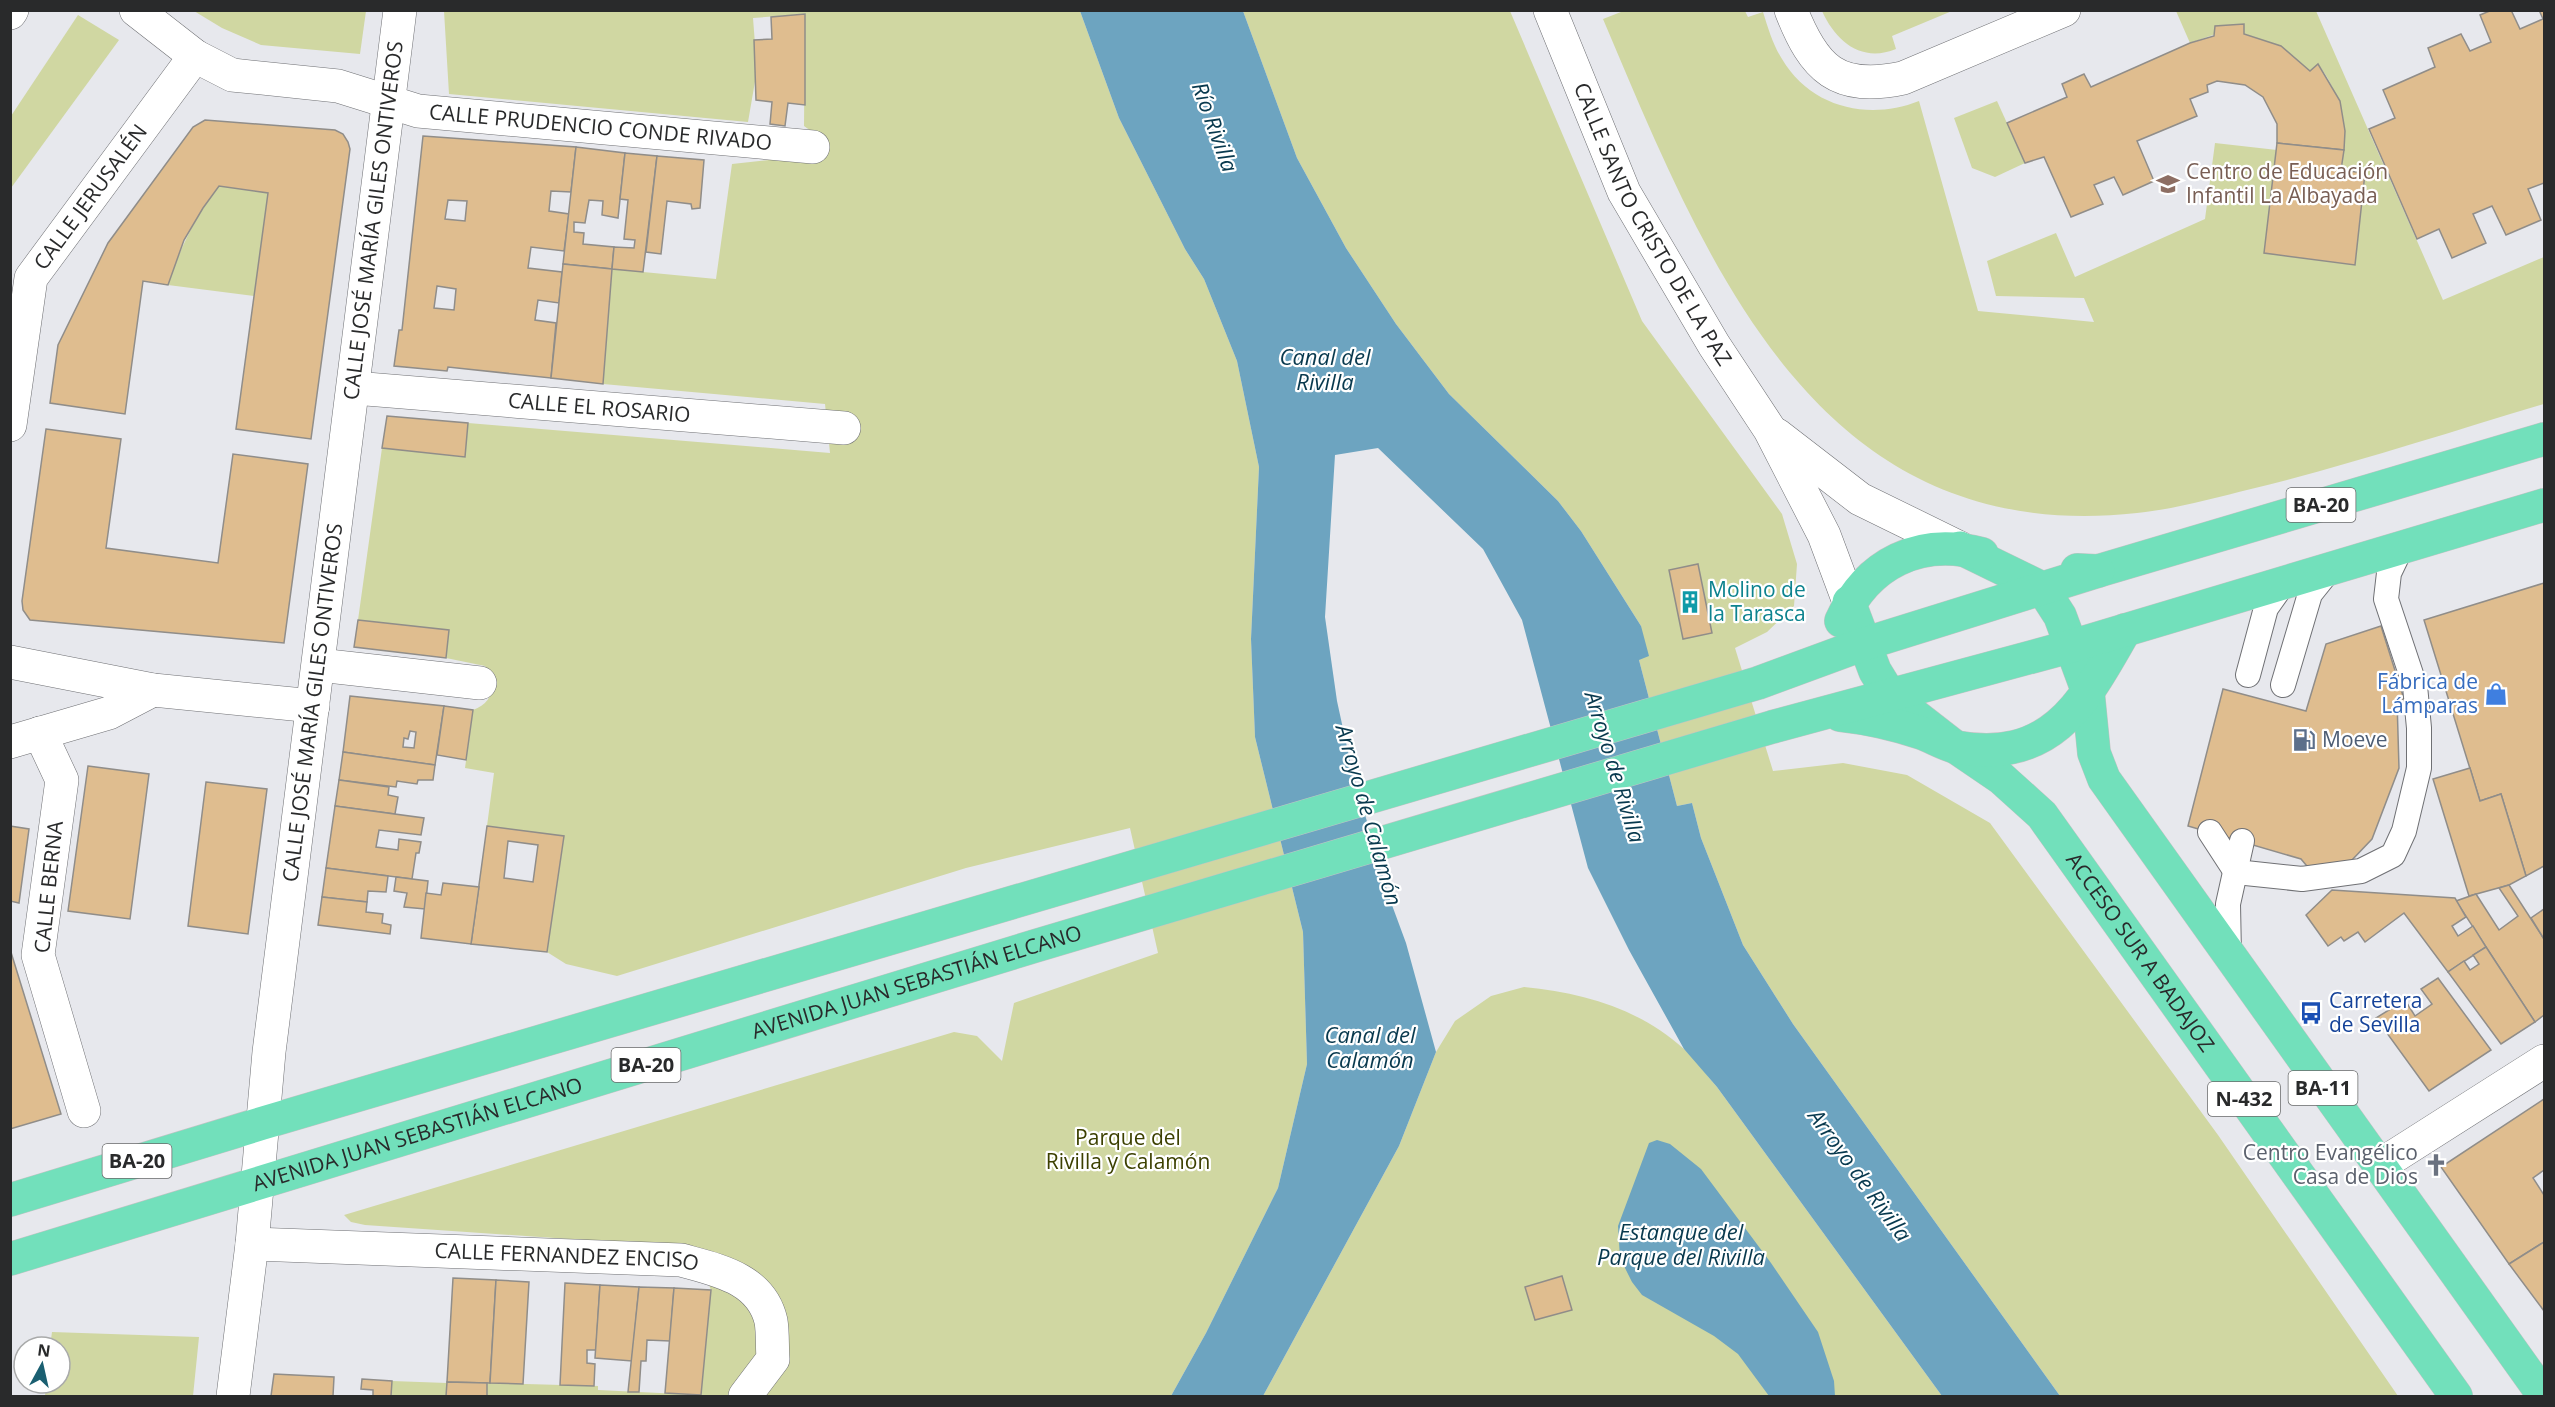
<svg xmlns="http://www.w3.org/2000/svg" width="2555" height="1407" font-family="'Open Sans',sans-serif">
	<rect width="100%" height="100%" fill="#e7e8ed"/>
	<g fill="#d0d7a2">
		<path d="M1626 10 1745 11 1748 17 1763 12C1768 28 1773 45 1782 59 1811 108 1869 121 1919 101L1978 311 2094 322 2084 298 1996 296 1987 261 2056 233 2075 277 2205 219 2215 143 2277 150 2264 253 2355 265 2365 174 2341 170C2346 129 2344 98 2318 64L2310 71 2281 46 2244 34V24L2190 43 2176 11H2316L2443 300 2544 257V404C2447 433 2350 465 2251 489 2214 498 2176 509 2137 513 1816 548 1707 264 1603 19Z"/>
		<path d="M194 11 366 10V11L360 54 261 45 222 28Z"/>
		<path d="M444 11H1080L1119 118 1185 249 1204 279 1237 361 1259 467 1251 639 1255 737 1303 932 1307 1064 1278 1188 1206 1333 1171 1396H487V1383L598 1386V1390L701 1395 711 1290 706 1278 670 1246 365 1225 351 1222 344 1215 954 1032 977 1036 1002 1061 1014 1003 1158 953 1130 828 966 868 617 976 566 964 547 952 564 837 487 826 494 773 465 768 473 710C495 701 495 686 485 666L446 658 449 630 358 620 382 448 464 457 468 423 830 453 825 404 603 384 612 269 716 279 732 164 813 155 818 136 804 126 805 14 753 18 757 70 748 122 449 94Z"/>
		<path d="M1243 11H1510L1642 321 1782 514 1797 564 1794 606 1767 632 1735 648 1773 771 1843 763 1907 775 1990 823 2218 1135 2398 1396H2060L1793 1024 1743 945 1701 838 1692 803 1677 806 1639 660 1641 626 1581 531 1558 501 1449 394 1396 324 1346 248 1297 158Z"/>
		<path d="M1822 11H1952L1892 36 1896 49C1862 63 1836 42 1822 11Z"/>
		<path d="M78 15 119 40 11 188V116Z"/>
		<path d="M1997 101 2025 163 1995 177 1972 168 1954 118Z"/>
		<path d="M219 186 268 193 254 296 168 285C180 248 195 217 219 186Z"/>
		<path d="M1524 987C1584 993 1638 1008 1684 1049 1696 1059 1706 1075 1717 1087L1942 1396H1263L1399 1146 1436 1052 1455 1021 1491 996Z"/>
		<path d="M52 1332 199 1337 193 1396H45L46 1383H60V1347H50Z"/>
		<path d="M392 1381 447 1383 446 1396H391Z"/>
	</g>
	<g fill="#6da4c0">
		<path d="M1080 11H1243L1297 158 1346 248 1396 324 1449 394 1558 501 1581 531 1641 626 1649 656 1639 660 1677 806 1692 803 1701 838 1743 945 1793 1024 2060 1396H1942L1717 1087 1684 1049 1629 950 1588 868 1522 620 1483 549 1378 448 1335 455 1325 617 1337 701 1352 770 1389 897 1406 943 1436 1052 1399 1146 1263 1396H1171L1206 1333 1278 1188 1307 1064 1303 932 1255 737 1251 639 1259 467 1237 361 1204 279 1185 249 1119 118Z"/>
		<path d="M1657 1140 1670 1144 1701 1169 1771 1263 1818 1332 1834 1381 1835 1396H1769L1738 1354 1714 1336 1642 1295 1632 1282 1620 1258 1618 1226 1649 1143Z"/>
	</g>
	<g fill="#dfbd8f" stroke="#908d89" stroke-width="1.5" fill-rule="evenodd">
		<path d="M2492 10H2511L2520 29 2543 19 2539 10H2544V183L2528 189 2541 220 2506 235 2492 206 2473 214 2486 243 2452 258 2439 229 2417 239 2369 129 2395 118 2383 90 2435 67 2428 48 2461 34 2470 51 2491 42 2480 15Z"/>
		<path d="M805 14V105L788 103 785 126 770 124 772 102 756 100 754 40 772 39 771 17Z"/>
		<path d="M2244 24V34L2281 46 2310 71 2318 64 2340 101 2345 131 2344 150 2277 143V124L2263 97 2245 85 2217 81 2207 85 2208 92 2190 99 2197 116 2137 141 2154 181 2123 195 2114 177 2094 185 2103 204 2071 217 2044 157 2025 163 2007 123 2067 97 2062 84 2084 74 2091 87 2190 43 2214 36 2215 26Z"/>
		<path d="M205 120 335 130 343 134 348 142 350 149 311 439 236 429 268 193 219 186 203 208 184 240 168 285 143 281 125 414 50 403 58 345 108 243 193 127Z"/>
		<path d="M423 136 576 147 571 192 551 191 549 211 569 214 564 251 531 247 528 268 562 272 559 303 538 300 535 320 556 323 551 378 448 367 447 371 394 366 399 330H402ZM448 200 467 201 465 221 445 219ZM437 286 456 289 454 310 434 308Z"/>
		<path d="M2277 143 2344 150 2341 170 2365 173 2355 265 2264 253Z"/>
		<path d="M576 147 625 153 618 218 602 215 603 201 589 200 585 223 574 222V232L584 233 583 244 614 247 612 269 563 264Z"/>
		<path d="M625 153 657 156 643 272 612 269 614 247 634 248 635 240 624 239 628 200 620 199Z"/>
		<path d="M657 156 704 160 700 208 692 209 691 204 667 201 661 254 646 252Z"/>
		<path d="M563 264 612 269 603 384 551 378Z"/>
		<path d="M387 416 468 423 465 457 382 448Z"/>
		<path d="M46 429 121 439 106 548 218 563 233 454 308 464 284 643 30 620 23 610 22 601Z"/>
		<path d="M1698 564 1712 633 1683 639 1669 570Z"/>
		<path d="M2544 583V866L2526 876 2501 794 2480 801 2424 620Z"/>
		<path d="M358 620 449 630 446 658 354 647Z"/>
		<path d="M2381 626 2404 699 2397 700 2399 768 2372 839 2350 862 2311 871 2301 859 2188 826 2223 689 2306 711 2326 644Z"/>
		<path d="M350 696 444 706 435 765 343 752ZM410 731 416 732 414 748 403 747 404 738 408 739Z"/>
		<path d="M444 706 473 710 466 760 437 755Z"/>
		<path d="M343 752 435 765 433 780H418L417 784 397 781 396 787 339 780Z"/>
		<path d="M88 766 149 774 130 919 68 911Z"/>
		<path d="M2470 768 2480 801 2501 794 2526 876 2509 885 2469 896 2433 779Z"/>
		<path d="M339 780 389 787 388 795 398 797 395 814 335 806Z"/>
		<path d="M206 782 267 789 248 934 188 926Z"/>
		<path d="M335 806 424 818 421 835 379 830 376 847 398 850 399 839 421 842 419 853H416L412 879 326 868Z"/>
		<path d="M10 826 29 829 19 903 10 901Z"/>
		<path d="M487 826 564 836 547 952 471 944ZM508 841 538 845 533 882 504 878Z"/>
		<path d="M326 868 388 876 386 892 368 891 367 902 322 897Z"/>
		<path d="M396 877 428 881 425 909 404 907 407 893 394 891Z"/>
		<path d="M443 883 479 887 471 944 421 938 426 893 441 895Z"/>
		<path d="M2509 885 2544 939V1015L2535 1022 2456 901 2476 894 2499 930 2518 916 2499 888Z"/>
		<path d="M2332 890 2455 898 2466 917 2452 926 2458 936 2473 926 2486 947 2448 972 2404 913 2365 942 2358 932 2344 941 2341 937 2328 946 2306 915Z"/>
		<path d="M322 897 367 902 366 912 383 914 382 923 391 925 390 934 318 925Z"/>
		<path d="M2544 909V939L2531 918Z"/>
		<path d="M2486 947 2535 1022 2501 1044 2448 972 2464 961 2470 970 2479 964 2473 955Z"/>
		<path d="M10 949 61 1114 10 1129Z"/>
		<path d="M2438 978 2491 1050 2429 1091 2376 1018 2405 1000 2415 1016 2432 1004 2421 989Z"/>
		<path d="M2544 1099V1170L2533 1178 2544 1195V1242L2509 1264 2441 1167Z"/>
		<path d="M2544 1242V1311L2509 1264Z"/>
		<path d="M1562 1276 1572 1310 1535 1320 1525 1287Z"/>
		<path d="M453 1278 496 1280 490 1383 447 1382Z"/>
		<path d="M496 1280 529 1282 523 1384 490 1383Z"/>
		<path d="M565 1283 600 1285 596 1350H587V1363L595 1364 594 1386 560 1385Z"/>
		<path d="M600 1285 639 1287 632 1361 595 1358Z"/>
		<path d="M639 1287 674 1288 670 1341 647 1340 646 1361H641L639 1392H628Z"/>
		<path d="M674 1288 711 1290 701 1395 665 1393Z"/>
		<path d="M274 1374 334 1377 333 1396H271Z"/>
		<path d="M362 1379 392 1381 391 1396H373V1390L361 1389Z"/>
		<path d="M447 1382 487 1383V1396H446Z"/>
	</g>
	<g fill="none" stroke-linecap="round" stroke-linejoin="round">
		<g stroke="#6f7074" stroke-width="26">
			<g id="lane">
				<path d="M2248 675 2266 608 2283 584"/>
				<path d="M2283 685 2310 594 2330 569"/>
				<path d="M2210 832 2236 872 2302 879 2361 871 2393 855 2404 831 2419 768V728L2415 686 2386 599 2389 573 2401 548"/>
				<path d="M2229 955 2228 904 2242 841"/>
			</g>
		</g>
		<g stroke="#6f7074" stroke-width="34">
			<g id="street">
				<path id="s1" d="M136 10 195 56 232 75 338 86 418 111 813 147"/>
				<path d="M1791 10C1814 69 1837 92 1903 78L2064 10"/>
				<path d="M10 13 12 10"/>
				<path id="s2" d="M354 388 844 428"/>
				<path id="s3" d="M10 425 31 278 195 56"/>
				<path d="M10 662 153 690 313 706"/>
				<path d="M319 665 480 683"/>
				<path d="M40 733 62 780 38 955 84 1111"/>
				<path d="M10 742 109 713 153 690"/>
				<path d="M2379 1166 2544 1061"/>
				<path id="s4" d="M252 1244 681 1260C717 1270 761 1278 771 1321 773 1333 772 1347 773 1359L745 1396"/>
				<path id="s5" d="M233 1396 252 1244 269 1052 400 10"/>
			</g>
		</g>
		<g stroke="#6f7074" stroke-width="34">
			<g id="secondary">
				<path id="s6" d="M1550 10 1624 192 1714 345 1770 430 1824 535 1849 602"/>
				<path d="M1777 435 1860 499 1960 548"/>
			</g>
		</g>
		<g stroke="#c3c3c4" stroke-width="34">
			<g id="highway">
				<path d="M1960 548 2042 588 2060 616 2088 692 2094 753 2104 779 2544 1396"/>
				<path d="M2077 570 2098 571 2544 439"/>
				<path id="s7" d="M1849 602 1875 671 1891 697 1954 746 2001 778 2042 815 2456 1396"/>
				<path d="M1841 621C1867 563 1920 537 1982 554"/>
				<path d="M1840 715C1868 718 1895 724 1921 733 1932 737 1944 744 1955 747 2052 765 2084 702 2125 630"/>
				<path d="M10 1200 263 1123 1758 683 1864 644 2098 571"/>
				<path id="s8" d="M10 1259 1035 946 1772 727 2072 646 2544 505"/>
			</g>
		</g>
		<use href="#lane" stroke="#fff" stroke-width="24"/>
		<use href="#street" stroke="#fff" stroke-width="33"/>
		<use href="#secondary" stroke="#fff" stroke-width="33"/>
		<use href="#highway" stroke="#72e0bb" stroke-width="33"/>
	</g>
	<defs>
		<g id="school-bare" transform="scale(1.8)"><path d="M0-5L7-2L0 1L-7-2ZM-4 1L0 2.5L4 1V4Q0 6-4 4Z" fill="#8d6e63" stroke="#fff" stroke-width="2.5" paint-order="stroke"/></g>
		<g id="building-bare" transform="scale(1.8)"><path d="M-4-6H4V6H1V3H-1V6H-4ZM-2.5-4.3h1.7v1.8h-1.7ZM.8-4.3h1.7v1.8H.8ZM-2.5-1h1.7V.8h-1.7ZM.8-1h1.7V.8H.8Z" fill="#0f9aa8" stroke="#fff" stroke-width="2.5" paint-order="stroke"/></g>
		<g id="shop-bare" transform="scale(1.8)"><path d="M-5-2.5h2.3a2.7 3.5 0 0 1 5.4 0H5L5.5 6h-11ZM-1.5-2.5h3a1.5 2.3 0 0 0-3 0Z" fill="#3f7fe0" stroke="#fff" stroke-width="2.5" paint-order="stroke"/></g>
		<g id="fuel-bare" transform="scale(1.8)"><path d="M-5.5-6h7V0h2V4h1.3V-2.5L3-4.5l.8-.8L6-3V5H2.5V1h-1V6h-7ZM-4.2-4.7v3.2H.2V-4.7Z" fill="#5c6f8a" stroke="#fff" stroke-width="2.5" paint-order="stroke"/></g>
		<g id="bus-bare" transform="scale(1.8)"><path d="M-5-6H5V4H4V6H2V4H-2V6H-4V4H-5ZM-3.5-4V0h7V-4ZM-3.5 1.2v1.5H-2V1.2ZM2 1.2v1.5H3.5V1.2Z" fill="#1a4fb4" stroke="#fff" stroke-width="2.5" paint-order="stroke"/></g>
		<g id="church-bare" transform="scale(1.8)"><path d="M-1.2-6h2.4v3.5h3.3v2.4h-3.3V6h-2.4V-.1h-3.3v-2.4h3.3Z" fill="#6b7280" stroke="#fff" stroke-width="2.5" paint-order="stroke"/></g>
	</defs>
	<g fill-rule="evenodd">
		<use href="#school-bare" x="2168" y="184"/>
		<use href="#building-bare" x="1690" y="602"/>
		<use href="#shop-bare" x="2496" y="694"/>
		<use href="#fuel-bare" x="2304" y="740"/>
		<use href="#bus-bare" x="2311" y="1013"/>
		<use href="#church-bare" x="2436" y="1165"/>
	</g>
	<g text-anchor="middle" stroke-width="4.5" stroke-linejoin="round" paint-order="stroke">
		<g fill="#fff" stroke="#696a6b" stroke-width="1.5">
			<rect x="2286.5" y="488" width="69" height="34" rx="4.5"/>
			<rect x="611.5" y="1048" width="69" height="34" rx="4.5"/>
			<rect x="2288.5" y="1071" width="69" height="34" rx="4.5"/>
			<rect x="2208" y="1082" width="72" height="34" rx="4.5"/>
			<rect x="102.5" y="1144" width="69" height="34" rx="4.5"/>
		</g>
		<g font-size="20" font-weight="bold" fill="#292a2b">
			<text x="2321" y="512">BA-20</text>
			<text x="646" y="1072">BA-20</text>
			<text x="2323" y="1095">BA-11</text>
			<text x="2244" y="1106">N-432</text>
			<text x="137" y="1168">BA-20</text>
		</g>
		<g font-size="21" fill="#292a2b" stroke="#fff">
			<text dy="7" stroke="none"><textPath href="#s1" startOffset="490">CALLE PRUDENCIO CONDE RIVADO</textPath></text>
			<text dy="7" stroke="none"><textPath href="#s3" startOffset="249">CALLE JERUSALÉN</textPath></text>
			<text dy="7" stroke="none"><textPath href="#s5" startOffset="1184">CALLE JOSÉ MARÍA GILES ONTIVEROS</textPath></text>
			<text dy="7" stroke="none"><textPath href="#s6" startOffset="238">CALLE SANTO CRISTO DE LA PAZ</textPath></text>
			<text dy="7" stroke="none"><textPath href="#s2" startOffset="246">CALLE EL ROSARIO</textPath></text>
			<text dy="7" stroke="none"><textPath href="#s5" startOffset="698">CALLE JOSÉ MARÍA GILES ONTIVEROS</textPath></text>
			<text transform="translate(49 887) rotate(-84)" y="7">CALLE BERNA</text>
			<text dy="7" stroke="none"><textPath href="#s7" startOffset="465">ACCESO SUR A BADAJOZ</textPath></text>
			<text dy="7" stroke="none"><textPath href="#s8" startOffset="948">AVENIDA JUAN SEBASTIÁN ELCANO</textPath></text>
			<text dy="7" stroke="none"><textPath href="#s8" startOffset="426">AVENIDA JUAN SEBASTIÁN ELCANO</textPath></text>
			<text dy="7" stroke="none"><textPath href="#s4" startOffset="315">CALLE FERNANDEZ ENCISO</textPath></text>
		</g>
		<g font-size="21" fill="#785e54" stroke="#fff" text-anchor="start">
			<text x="2186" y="179">Centro de Educación<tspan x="2186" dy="24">Infantil La Albayada</tspan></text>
		</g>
		<g font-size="21" fill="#0d838f" stroke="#fff" text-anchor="start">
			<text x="1708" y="597">Molino de<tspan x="1708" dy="24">la Tarasca</tspan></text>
		</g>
		<g font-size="21" fill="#366cbe" stroke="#fff" text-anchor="end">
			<text x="2478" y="689">Fábrica de<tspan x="2478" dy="24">Lámparas</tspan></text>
		</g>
		<g font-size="21" fill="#4e5e75" stroke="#fff" text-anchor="start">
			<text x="2322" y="747">Moeve</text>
		</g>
		<g font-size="21" fill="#164399" stroke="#fff" text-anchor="start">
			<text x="2329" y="1008">Carretera<tspan x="2329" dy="24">de Sevilla</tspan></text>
		</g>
		<g font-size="21" fill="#3c4000" stroke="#fff">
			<text x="1128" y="1145">Parque del<tspan x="1128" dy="24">Rivilla y Calamón</tspan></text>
		</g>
		<g font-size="21" fill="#5b616d" stroke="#fff" text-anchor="end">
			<text x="2418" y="1160">Centro Evangélico<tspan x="2418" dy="24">Casa de Dios</tspan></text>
		</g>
		<g font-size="22" font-style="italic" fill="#08394e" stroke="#fff">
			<text transform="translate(1215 127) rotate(70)" y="8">Río Rivilla</text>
			<text x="1325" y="365">Canal del<tspan x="1325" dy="25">Rivilla</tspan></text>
			<text transform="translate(1615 767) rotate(73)" y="8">Arroyo de Rivilla</text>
			<text transform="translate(1369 815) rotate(74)" y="8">Arroyo de Calamón</text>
			<text x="1370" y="1043">Canal del<tspan x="1370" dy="25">Calamón</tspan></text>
			<text transform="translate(1860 1175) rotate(54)" y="8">Arroyo de Rivilla</text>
			<text x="1681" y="1240">Estanque del<tspan x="1681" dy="25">Parque del Rivilla</tspan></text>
		</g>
	</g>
	<rect width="2555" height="1407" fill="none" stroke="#292a2b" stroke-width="24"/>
	<g transform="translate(42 1365) rotate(8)"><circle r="28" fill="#ffffff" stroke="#a9aaaa" stroke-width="1.5"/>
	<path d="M0-4.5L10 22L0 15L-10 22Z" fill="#1a5f71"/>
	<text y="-9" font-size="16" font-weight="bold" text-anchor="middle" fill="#292a2b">N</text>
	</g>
</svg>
